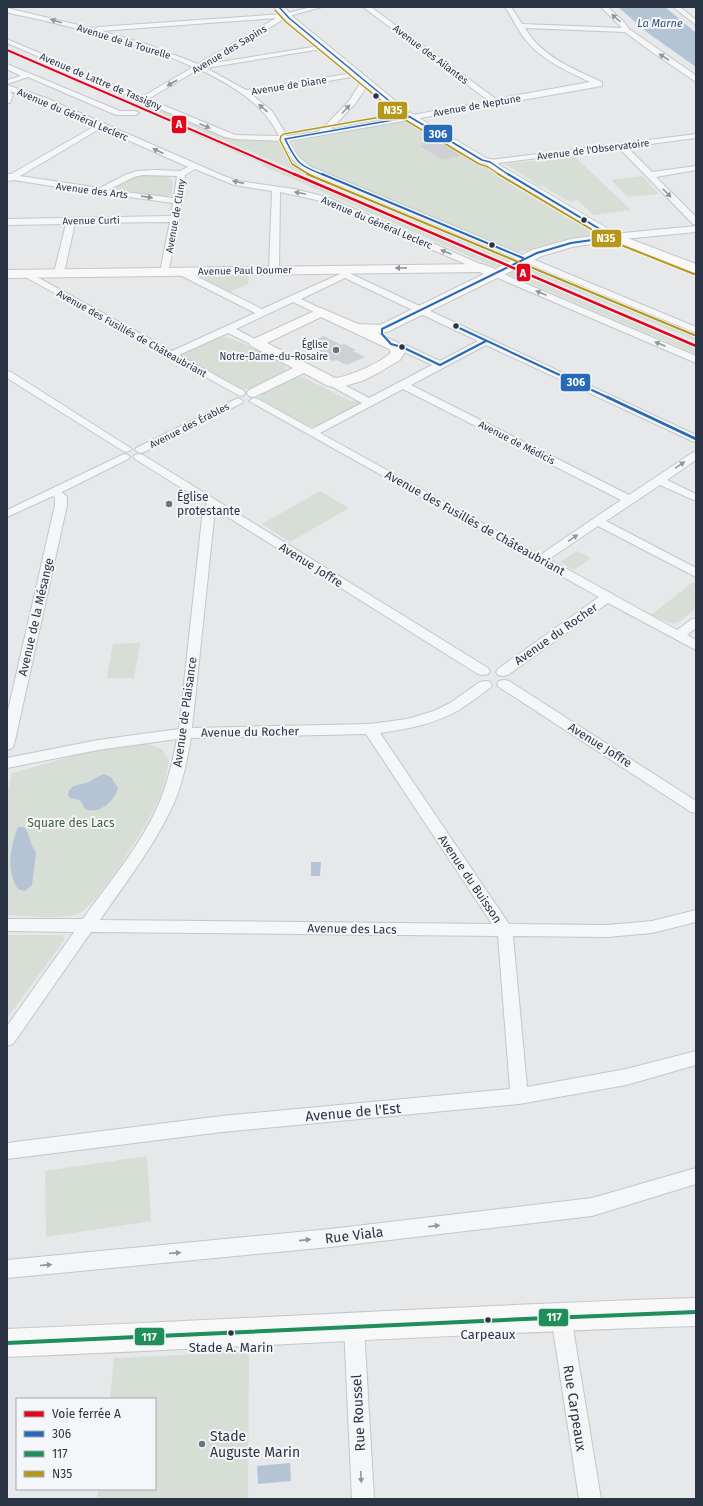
<svg xmlns="http://www.w3.org/2000/svg" width="703" height="1506" font-family="'Fira Sans',sans-serif">
	<rect width="100%" height="100%" fill="#e6e8ea"/>
	<g fill="#d6ded6">
		<path d="M83 77 226 138 229 137 281 141 283 142 293 161 297 165 293 167 513 258V259L509 262 125 98 81 78Z"/>
		<path d="M402 121 410 122 599 232 597 234 562 240 525 251 515 252 317 170C302 162 299 157 293 142Z"/>
		<path d="M177 125 223 145 500 265 494 267 261 165 263 164 176 126Z"/>
		<path d="M574 156 631 210 593 215 578 200 570 202 542 186H538L531 180 505 164Z"/>
		<path d="M143 175C153 175 167 172 173 182L172 194 167 197 120 191 115 188 132 178Z"/>
		<path d="M642 176 659 194 628 197 611 180Z"/>
		<path d="M523 263 696 334V341L517 266Z"/>
		<path d="M510 270 696 349V354L504 272Z"/>
		<path d="M249 273 248 284 230 292 197 275Z"/>
		<path d="M217 337C238 336 267 356 285 366V374L254 389H240L180 356 183 353Z"/>
		<path d="M303 377 350 401 357 400 362 404 320 426H305L260 400V394L293 378Z"/>
		<path d="M320 491 349 508 290 542 262 524Z"/>
		<path d="M577 551 591 558 574 570 560 562Z"/>
		<path d="M693 582 696 583V608C672 628 679 626 651 615Z"/>
		<path d="M140 643 134 678H107L113 644Z"/>
		<path d="M147 744 162 749 169 760C167 774 164 787 158 801 150 821 97 906 80 913 64 920 26 916 7 915V793L12 773 84 753Z"/>
		<path d="M7 935H62L65 939 7 1018Z"/>
		<path d="M147 1156 151 1221 46 1237 45 1171Z"/>
		<path d="M249 1352 248 1499H86L97 1498 98 1489H155V1399H110L114 1358Z"/>
	</g>
	<g fill="#b4c4d5">
		<path d="M618 7H665L696 33V67L648 33Z"/>
		<path d="M104 774 111 777 118 788C114 802 99 815 85 809L80 800 70 798 68 795C69 785 78 785 86 783 92 781 97 776 104 774Z"/>
		<path d="M18 827H24C28 832 29 837 31 843 32 847 35 850 36 853L32 885 25 891 18 889C6 871 10 846 18 827Z"/>
		<path d="M311 862H321L320 876H311Z"/>
		<path d="M290 1463 291 1481 258 1484 257 1466Z"/>
	</g>
	<g fill="#ced0d3">
		<path d="M437 140 463 155 443 160 420 146 425 145 422 143Z"/>
		<path d="M324 336 341 345 344 344 356 350 353 351 365 357 347 365 336 360 333 361 321 355 324 354 306 344Z"/>
	</g>
	<g fill="none" stroke-linecap="round" stroke-linejoin="round">
		<g stroke="#c4c6c8" stroke-width="2">
			<g id="street">
				<path d="M311 7H322L289 16 208 64 325 45 328 47 327 48 206 68 246 90 360 72 361 74 357 76 251 94 272 111 287 136 317 132 327 124 349 101 359 85 369 82 373 84 365 89 355 104 330 130 489 101 363 7H371L375 10 496 99 590 82C567 71 541 60 525 39 517 29 512 17 505 7H511L522 24 622 28 601 7H608L625 23 629 29 694 74 696 76V82L652 52 625 32 525 28C541 56 573 69 602 82V86L289 141 298 156 309 166 696 327V333L303 170 292 159 282 141 235 139 225 137 7 43V39L9 40 142 97 193 67C147 45 95 33 46 21 34 18 21 16 9 13L7 12V8L95 29 98 27 284 14ZM276 18 198 64 146 44 101 31ZM199 69C231 85 264 103 279 136L235 135 148 99Z"/>
				<path d="M673 7H680L696 20V25Z"/>
				<path d="M7 64 120 111H135L139 113 135 115H116L28 77 7 84V80L21 76 7 69Z"/>
				<path d="M7 85 46 98 224 176 238 181 294 189 327 197 485 266 487 268 485 270H479L321 201 280 192 279 270 274 273 271 272 269 270 272 191 234 185 195 169 185 175 179 219 168 274H162L160 272 170 222 75 223 64 273 62 275H56L54 273 66 224 7 225V219L171 216 173 203 70 189 14 180 7 181V174H11L95 126 40 102 10 91 13 95 10 103H7ZM101 128 188 167 180 171 156 170 137 171 125 175 100 188 20 176ZM143 175 177 176 174 198 108 190 134 177Z"/>
				<path d="M696 134V138L627 147 652 172 696 166V170L656 177 696 217V225L693 224 619 148 490 164 486 162 490 160Z"/>
				<path d="M696 226V232L613 240 609 237 613 234Z"/>
				<path d="M342 266 345 267 349 273 696 435V442L692 441 486 345 411 385 629 495 692 453 696 452V460L667 480 696 494V501L660 485 606 521 696 568V577L598 526 549 559 677 630 692 619 696 618V628L687 635 696 640V650L608 603 508 675 503 676 498 675 496 672 498 669 599 597 249 401 254 398 258 399 312 429 362 403 329 385 328 383 329 381H337L369 398 432 365 400 350 390 348 389 346 390 344 406 345 440 361 478 341 345 278 301 299 324 310 326 312 324 314H318L293 302 236 329 259 341 261 343 259 345H253L228 333 179 355 244 391 245 393 244 395 240 396 20 274 22 272H28L172 351 255 313 176 273 174 271 176 269H182L262 309 340 274 337 269ZM403 389 621 500 540 555 320 433Z"/>
				<path d="M494 270 696 356V363L491 275 489 273 491 271Z"/>
				<path d="M7 371 11 372 132 449 127 452 123 451 7 378Z"/>
				<path d="M238 398 243 401 242 403 144 452 140 453 135 450 136 448Z"/>
				<path d="M124 454 128 455 130 457 128 459 62 492 67 497V505L14 745 12 748 7 750V715L55 505V498L53 496 7 517V510Z"/>
				<path d="M139 454 143 455 488 668 490 671 488 674 483 675 478 674 215 509 192 728 370 724 407 719 434 711 450 703 480 682 485 681 490 682 492 685 490 688C480 695 470 703 459 710 435 724 407 729 380 733L509 924 607 925 652 921 696 910V922L652 933 607 937 513 936 527 1087 626 1069 696 1051V1065L626 1085 519 1104 222 1132 7 1159V1143L222 1116 510 1089 498 936 91 932 13 1044 7 1046V1026L74 932 7 931V919H83C109 882 143 843 160 801 168 781 173 760 177 739L98 750 7 768V758L98 740 179 729 203 509 207 504 135 459 133 457 135 455ZM366 734 492 924 100 920C126 882 155 845 174 803 183 782 187 760 191 738Z"/>
				<path d="M504 680 509 681 696 801V813L691 812 499 687 497 684 499 681Z"/>
				<path d="M696 1168V1184L592 1216 330 1247 7 1278V1260L330 1229 592 1198Z"/>
				<path d="M561 1306 568 1309 571 1316 601 1499H579L551 1316 554 1309Z"/>
				<path d="M354 1317 361 1320 364 1327 374 1499H352L344 1327 347 1320Z"/>
			</g>
		</g>
		<g stroke="#c4c6c8" stroke-width="2">
			<g id="secondary">
				<path d="M274 7H284L292 16 409 112 486 158 494 160 501 166 617 234 696 264V273L612 241 572 247 542 256 387 332 377 333 399 343 405 352 400 360 378 373 362 381 341 387 328 386 304 373 254 397 249 396 247 393 249 390 293 368 251 346 249 343 251 340 321 308 358 324 380 325 484 274 480 272 7 278V270L482 264 495 269 532 250 571 239 601 235 493 170 486 164 478 162 401 116 286 20ZM321 317 389 349 391 352C383 362 348 377 335 378L267 343Z"/>
				<path d="M696 1298V1326C466 1333 237 1348 7 1357V1329C237 1320 466 1305 696 1298Z"/>
			</g>
		</g>
		<use href="#street" fill="#f5f6f7" fill-rule="evenodd"/>
		<use href="#secondary" fill="#f8f8f8" fill-rule="evenodd"/>
		<path stroke="#cecfd2" stroke-width="1.5" stroke-dasharray="1 2" stroke-linecap="butt" d="M134 103 159 116"/>
		<path stroke="#cecfd2" stroke-width="2" stroke-dasharray="1.5 2.5" stroke-linecap="butt" d="M353 200 400 218"/>
		<g stroke="#f4f6f9" stroke-width="3">
			<g id="bus-1-far2">
				<path d="M279 7 289 18 405 114 482 160 490 162 509 175"/>
				<path d="M324 175C298 165 298 164 285 139L410 117"/>
			</g>
		</g>
		<g stroke="#f4f6f9" stroke-width="4">
			<g id="bus-1-far1">
				<path d="M322 174 523 258"/>
				<path d="M508 174 613 237"/>
				<path d="M455 326 609 398"/>
				<path d="M486 341 440 365 402 347 391 344 382 334V329L537 253 571 243 613 237"/>
			</g>
		</g>
		<g stroke="#f4f6f9" stroke-width="5">
			<path id="bus-1" d="M607 397 696 439"/>
		</g>
		<g stroke="#f4f6f9" stroke-width="7">
			<path id="bus-2" d="M7 1343 524 1319 696 1312"/>
		</g>
		<g stroke="#f4f6f9" stroke-width="3">
			<g id="bus-3-far1">
				<path d="M275 10 286 22 402 118 479 164 488 167 500 175"/>
				<path d="M310 175 292 164 280 140 281 136 284 134 409 112"/>
			</g>
		</g>
		<g stroke="#f4f6f9" stroke-width="4">
			<g id="bus-3">
				<path d="M307 174 694 335"/>
				<path d="M498 174 611 241 694 274"/>
			</g>
		</g>
		<use href="#bus-1-far2" stroke="#286ab7" stroke-width="1.5"/>
		<use href="#bus-1-far1" stroke="#286ab7" stroke-width="2"/>
		<use href="#bus-1" stroke="#286ab7" stroke-width="2.5"/>
		<use href="#bus-2" stroke="#1f8e5a" stroke-width="4"/>
		<use href="#bus-3-far1" stroke="#b59719" stroke-width="1.5"/>
		<use href="#bus-3" stroke="#b59719" stroke-width="2"/>
		<g stroke="#f4f6f9" stroke-width="3.5">
			<path id="rail-1-far1" d="M7 50 296 175"/>
		</g>
		<g stroke="#f4f6f9" stroke-width="4.5">
			<path id="rail-1" d="M294 174 696 346"/>
		</g>
		<use href="#rail-1-far1" stroke="#e3051c" stroke-width="2"/>
		<use href="#rail-1" stroke="#e3051c" stroke-width="2.5"/>
	</g>
	<defs><path id="oneway-solid" d="M-6-.8H1V-3.2L6.5 0L1 3.2V.8H-6Z"/></defs>
	<g fill="#90959e">
		<use href="#oneway-solid" transform="translate(616 18) rotate(-138)"/>
		<use href="#oneway-solid" transform="translate(56 21) rotate(-164)"/>
		<use href="#oneway-solid" transform="translate(664 57) rotate(-148)"/>
		<use href="#oneway-solid" transform="translate(172 83) rotate(150)"/>
		<use href="#oneway-solid" transform="translate(263 108) rotate(-139)"/>
		<use href="#oneway-solid" transform="translate(346 109) rotate(-48)"/>
		<use href="#oneway-solid" transform="translate(205 126) rotate(23)"/>
		<use href="#oneway-solid" transform="translate(158 151) rotate(-156)"/>
		<use href="#oneway-solid" transform="translate(238 182) rotate(-167)"/>
		<use href="#oneway-solid" transform="translate(300 193) rotate(-168)"/>
		<use href="#oneway-solid" transform="translate(667 193) rotate(46)"/>
		<use href="#oneway-solid" transform="translate(147 197) rotate(8)"/>
		<use href="#oneway-solid" transform="translate(446 252) rotate(-157)"/>
		<use href="#oneway-solid" transform="translate(541 293) rotate(-157)"/>
		<use href="#oneway-solid" transform="translate(660 344) rotate(-157)"/>
		<use href="#oneway-solid" transform="translate(680 465) rotate(-34)"/>
		<use href="#oneway-solid" transform="translate(573 538) rotate(-34)"/>
		<use href="#oneway-solid" transform="translate(434 1226) rotate(-7)"/>
		<use href="#oneway-solid" transform="translate(305 1240) rotate(-6)"/>
		<use href="#oneway-solid" transform="translate(175 1253) rotate(-5)"/>
		<use href="#oneway-solid" transform="translate(46 1265) rotate(-5)"/>
		<use href="#oneway-solid" transform="translate(361 1477) rotate(87)"/>
	</g>
	<use fill="#92969e" href="#oneway-solid" transform="translate(401 268) rotate(179)"/>
	<g fill="#2b3445" stroke="#f4f6f9" stroke-width="1.5">
		<circle cx="376" cy="96" r="3.5"/>
		<circle cx="584" cy="220" r="3.5"/>
		<circle cx="492" cy="245" r="3.5"/>
		<circle cx="456" cy="326" r="3.5"/>
		<circle cx="402" cy="347" r="3.5"/>
		<circle cx="488" cy="1320" r="3.5"/>
		<circle cx="231" cy="1333" r="3.5"/>
	</g>
	<g fill="#6c737f" stroke="#f4f6f9" stroke-width="1.5">
		<circle cx="336" cy="350" r="4"/>
		<circle cx="169" cy="504" r="4"/>
		<circle cx="202" cy="1444" r="4"/>
	</g>
	<g text-anchor="middle" stroke-width="4" stroke-linejoin="round" paint-order="stroke">
		<g font-size="10" fill="#2b3445" stroke="#f4f6f9">
			<text transform="translate(124 41) rotate(17)" y="4">Avenue de la Tourelle</text>
			<text transform="translate(229 49) rotate(-31)" y="4">Avenue des Sapins</text>
			<text transform="translate(431 54) rotate(37)" y="4">Avenue des Ailantes</text>
			<text transform="translate(101 81) rotate(23)" y="4">Avenue de Lattre de Tassigny</text>
			<text transform="translate(289 85) rotate(-9)" y="4">Avenue de Diane</text>
			<text transform="translate(477 105) rotate(-10)" y="4">Avenue de Neptune</text>
			<text transform="translate(73 114) rotate(23)" y="4">Avenue du Général Leclerc</text>
			<text transform="translate(593 149) rotate(-7)" y="4">Avenue de l'Observatoire</text>
			<text transform="translate(92 190) rotate(7)" y="4">Avenue des Arts</text>
			<text transform="translate(175 216) rotate(-80)" y="4">Avenue de Cluny</text>
			<text transform="translate(91 220) rotate(-1)" y="4">Avenue Curti</text>
			<text transform="translate(377 222) rotate(23)" y="4">Avenue du Général Leclerc</text>
			<text transform="translate(245 270) rotate(-1)" y="4">Avenue Paul Doumer</text>
			<text transform="translate(132 333) rotate(29)" y="4">Avenue des Fusillés de Châteaubriant</text>
			<text transform="translate(189 425) rotate(-27)" y="4">Avenue des Érables</text>
			<text transform="translate(517 442) rotate(27)" y="4">Avenue de Médicis</text>
		</g>
		<g font-size="10" fill="#2b3445" stroke="#f4f6f9" text-anchor="end">
			<text x="328" y="348">Église<tspan x="328" dy="12">Notre-Dame-du-Rosaire</tspan></text>
		</g>
		<g font-size="11" font-style="italic" fill="#34527a" stroke="#f4f6f9">
			<text x="660" y="27">La Marne</text>
		</g>
		<g font-size="12" fill="#2b3445" stroke="#f4f6f9" text-anchor="start">
			<text x="177" y="501">Église<tspan x="177" dy="14">protestante</tspan></text>
		</g>
		<g font-size="12" fill="#2b3445" stroke="#f4f6f9">
			<text transform="translate(475 523) rotate(29)" y="4">Avenue des Fusillés de Châteaubriant</text>
			<text transform="translate(311 565) rotate(32)" y="4">Avenue Joffre</text>
			<text transform="translate(36 617) rotate(-77)" y="4">Avenue de la Mésange</text>
			<text transform="translate(556 634) rotate(-35)" y="4">Avenue du Rocher</text>
			<text transform="translate(185 712) rotate(-82)" y="4">Avenue de Plaisance</text>
			<text transform="translate(250 732) rotate(-1)" y="4">Avenue du Rocher</text>
			<text transform="translate(600 745) rotate(32)" y="4">Avenue Joffre</text>
			<text transform="translate(470 879) rotate(56)" y="4">Avenue du Buisson</text>
			<text transform="translate(352 929) rotate(1)" y="4">Avenue des Lacs</text>
		</g>
		<g font-size="12" fill="#3f6138" stroke="#f4f6f9">
			<text x="71" y="827">Square des Lacs</text>
		</g>
		<g font-size="13" fill="#2b3445" stroke="#f4f6f9">
			<text x="488" y="1339">Carpeaux</text>
			<text x="231" y="1352">Stade A. Marin</text>
		</g>
		<g font-size="14" fill="#2b3445" stroke="#f4f6f9">
			<text transform="translate(353 1112) rotate(-5)" y="5">Avenue de l'Est</text>
			<text transform="translate(354 1235) rotate(-7)" y="5">Rue Viala</text>
			<text transform="translate(575 1408) rotate(81)" y="5">Rue Carpeaux</text>
			<text transform="translate(358 1413) rotate(-93)" y="5">Rue Roussel</text>
		</g>
		<g font-size="14" fill="#2b3445" stroke="#f4f6f9" text-anchor="start">
			<text x="210" y="1441">Stade<tspan x="210" dy="16">Auguste Marin</tspan></text>
		</g>
	</g>
	<g stroke="#f4f6f9" stroke-width="1.5">
		<rect x="377" y="101" width="31" height="19" rx="4" fill="#b59719"/>
		<rect x="171" y="115" width="16" height="19" rx="4" fill="#e3051c"/>
		<rect x="423" y="124" width="30" height="19" rx="4" fill="#286ab7"/>
		<rect x="591" y="229" width="31" height="19" rx="4" fill="#b59719"/>
		<rect x="516" y="263" width="15" height="19" rx="4" fill="#e3051c"/>
		<rect x="560" y="373" width="31" height="19" rx="4" fill="#286ab7"/>
		<rect x="538" y="1308" width="31" height="19" rx="4" fill="#1f8e5a"/>
		<rect x="134" y="1327" width="31" height="19" rx="4" fill="#1f8e5a"/>
	</g>
	<g font-size="11" text-anchor="middle" font-weight="bold" fill="#fff">
		<text x="393" y="114">N35</text>
		<text x="179" y="128">A</text>
		<text x="438" y="138">306</text>
		<text x="606" y="242">N35</text>
		<text x="523" y="277">A</text>
		<text x="576" y="386">306</text>
		<text x="554" y="1321">117</text>
		<text x="149" y="1341">117</text>
	</g>
	<rect width="703" height="1506" fill="none" stroke="#2b3445" stroke-width="16"/>
	<rect x="16" y="1398" width="140" height="92" fill="#f4f6f9" stroke="#a4a8b1"/>
	<rect x="24" y="1411" width="20" height="6" fill="#e3051c" stroke="#a4a8b1"/>
	<text x="52" y="1418" font-size="12" fill="#2b3445">Voie ferrée A</text>
	<rect x="24" y="1431" width="20" height="6" fill="#286ab7" stroke="#a4a8b1"/>
	<text x="52" y="1438" font-size="12" fill="#2b3445">306</text>
	<rect x="24" y="1451" width="20" height="6" fill="#1f8e5a" stroke="#a4a8b1"/>
	<text x="52" y="1458" font-size="12" fill="#2b3445">117</text>
	<rect x="24" y="1471" width="20" height="6" fill="#b59719" stroke="#a4a8b1"/>
	<text x="52" y="1478" font-size="12" fill="#2b3445">N35</text>
</svg>
